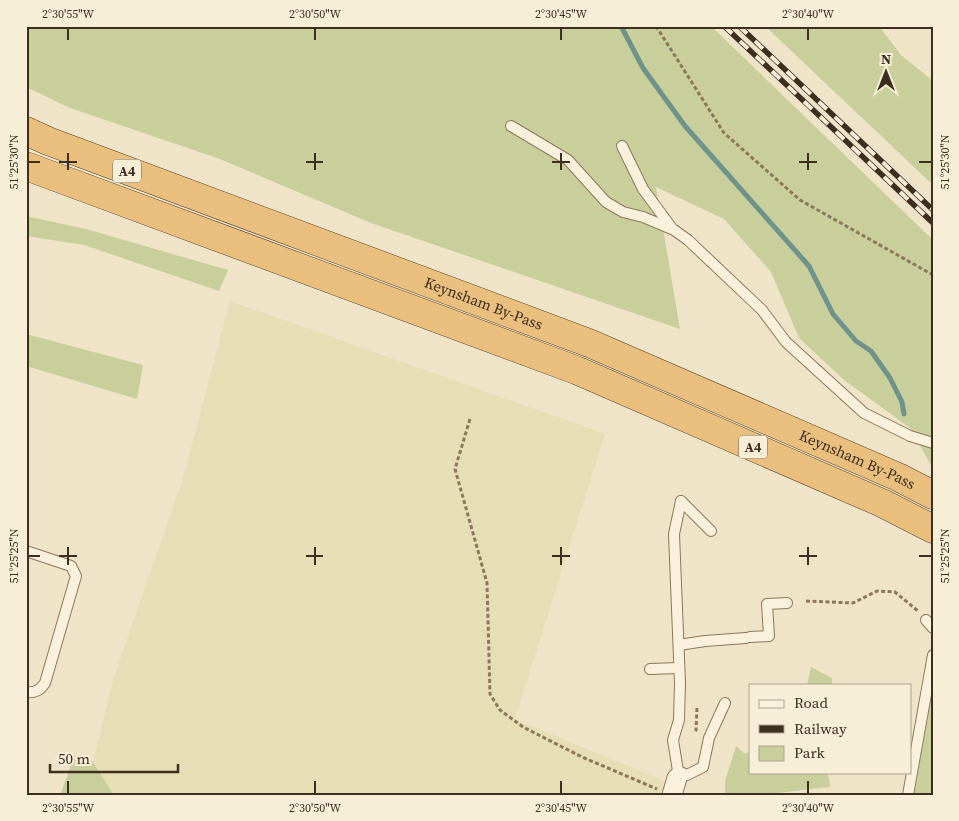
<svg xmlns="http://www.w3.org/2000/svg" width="959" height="821" font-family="'Source Serif 4',serif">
	<rect width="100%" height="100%" fill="#f0e4c8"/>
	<path fill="#e6deb5" d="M230 301 605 434 515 719 664 781 661 795H114L93 762 113 680 183 478Z"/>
	<g fill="#c9cf9b">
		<path d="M26 26H711L933 240V469L910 428 844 380 799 338 771 272 724 219 656 187 680 329 371 223 220 159 70 108 26 87Z"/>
		<path d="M765 26H879L901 55 933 81V185Z"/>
		<path d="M26 216 86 229 228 270 219 291 84 245 26 236Z"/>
		<path d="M26 334 143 365 137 399 26 366Z"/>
		<path d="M811 667 832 678V685H807Z"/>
		<path d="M933 689V795H914Z"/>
		<path d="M736 746 745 754 750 751V772H826L829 778 830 787 759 795H725V781Z"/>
		<path d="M75 755 93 762 114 795H60Z"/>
	</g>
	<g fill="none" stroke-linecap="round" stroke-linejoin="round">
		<path stroke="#6f938a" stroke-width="5" d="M621 26 643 68 685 126 809 266 833 314 856 341 871 351 890 378 902 402 904 414"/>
		<g stroke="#8d765c" stroke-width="12">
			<g id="service">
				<path d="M511 126 568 160 606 202 623 212 643 217 674 230 688 240 762 310 786 342 864 413 910 436 933 443"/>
				<path d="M622 146 643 189 671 227"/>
				<path d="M681 501 711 531"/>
				<path d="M26 551 71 566 76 576 45 683C40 690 36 693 26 692"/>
				<path d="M926 620 933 628"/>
				<path d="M750 637 769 636 767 604 787 603"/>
				<path d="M679 645 705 641 746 638"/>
				<path d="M650 669 679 668"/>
				<path d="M678 771 687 775 703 767 709 738 725 703"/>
				<path d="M677 778 678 771 673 740 679 720 680 683 674 534 681 501"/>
				<path d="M908 795 933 655"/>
			</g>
		</g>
		<g stroke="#8d765c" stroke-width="21">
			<path id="minor" d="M672 795 677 778"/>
		</g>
		<g stroke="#5b4430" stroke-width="29">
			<g id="trunk">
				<path id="s1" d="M26 131 48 141 589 343 898 477 933 495"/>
				<path d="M26 166 576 370 882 503 933 529"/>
			</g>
		</g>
		<g stroke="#8d765c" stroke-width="3" stroke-dasharray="4 2.5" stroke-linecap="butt">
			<path d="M656 26 724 133 800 200 933 275"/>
			<path d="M470 419 455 469 487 583 490 694 500 710 523 727 582 757 657 789"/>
			<path d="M806 601 853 603 877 591 895 592 918 611"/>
			<path d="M697 708 696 730 698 731"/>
		</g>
		<use href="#service" stroke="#faf1dc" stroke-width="10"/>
		<use href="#minor" stroke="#faf1dc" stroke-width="19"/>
		<use href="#trunk" stroke="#eabe7c" stroke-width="28"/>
		<g stroke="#3d2e20" stroke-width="5.5">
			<g id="rail">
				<path d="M724 26 933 223"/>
				<path d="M739 26 933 210"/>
			</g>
		</g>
		<use href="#rail" stroke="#f7eed8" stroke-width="4" stroke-dasharray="11" stroke-linecap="butt"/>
	</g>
	<path fill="none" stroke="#3d2e20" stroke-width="2" d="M68 28V40M315 28V40M561 28V40M808 28V40M68 153V170M315 153V170M561 153V170M808 153V170M28 162H40M59 162H77M306 162H323M552 162H570M799 162H817M919 162H932M68 547V565M315 547V565M561 547V565M808 547V565M28 556H40M59 556H77M306 556H323M552 556H570M799 556H817M919 556H932M68 781V794M315 781V794M561 781V794M808 781V794"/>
	<g text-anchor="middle" stroke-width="4" stroke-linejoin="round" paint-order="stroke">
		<g fill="#f7eed8" stroke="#756857" stroke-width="1">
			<rect x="113" y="159.5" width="28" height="23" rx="4"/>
			<rect x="739" y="435.5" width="28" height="23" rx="4"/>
		</g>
		<g font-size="14" font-weight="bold" fill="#3d2e20">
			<text x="127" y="176">A4</text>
			<text x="753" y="452">A4</text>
		</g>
		<g font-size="15" fill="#3d2e20" stroke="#f7eed8">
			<text dy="5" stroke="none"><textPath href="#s1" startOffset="489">Keynsham By-Pass</textPath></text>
			<text dy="5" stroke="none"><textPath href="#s1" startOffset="894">Keynsham By-Pass</textPath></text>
		</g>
	</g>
	<rect width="959" height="821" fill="none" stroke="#f7eed8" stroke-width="55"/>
	<rect x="749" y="684" width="162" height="90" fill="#f7eed8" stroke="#ada18e"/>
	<rect x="759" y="700" width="25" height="8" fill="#faf1dc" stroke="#ada18e"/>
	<text x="794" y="708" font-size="15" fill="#3d2e20">Road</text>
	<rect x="759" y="725" width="25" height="8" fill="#3d2e20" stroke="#ada18e"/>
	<text x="794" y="734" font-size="15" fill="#3d2e20">Railway</text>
	<rect x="759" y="746" width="25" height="15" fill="#c9cf9b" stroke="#ada18e"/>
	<text x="794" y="758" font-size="15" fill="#3d2e20">Park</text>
	<g transform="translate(886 72)" stroke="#f7eed8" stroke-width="4" paint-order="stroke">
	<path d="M0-4L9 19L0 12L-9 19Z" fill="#3d2e20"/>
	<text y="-8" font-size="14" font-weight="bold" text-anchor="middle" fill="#3d2e20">N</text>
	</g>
	<path d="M50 764v8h128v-8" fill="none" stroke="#3d2e20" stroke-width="2.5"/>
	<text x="58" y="764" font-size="15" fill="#3d2e20" stroke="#f7eed8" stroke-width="4" paint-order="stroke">50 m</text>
	<rect x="28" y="28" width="904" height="766" fill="none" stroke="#3d2e20" stroke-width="2"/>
	<g font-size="12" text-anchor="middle" fill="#3d2e20">
		<text x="68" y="18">2°30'55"W</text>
		<text x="315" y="18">2°30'50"W</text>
		<text x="561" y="18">2°30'45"W</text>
		<text x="808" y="18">2°30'40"W</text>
		<text transform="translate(14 162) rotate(-90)" y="4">51°25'30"N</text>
		<text transform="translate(945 162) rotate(-90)" y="4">51°25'30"N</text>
		<text transform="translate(14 556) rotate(-90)" y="4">51°25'25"N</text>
		<text transform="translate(945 556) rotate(-90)" y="4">51°25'25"N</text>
		<text x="68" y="812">2°30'55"W</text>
		<text x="315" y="812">2°30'50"W</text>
		<text x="561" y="812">2°30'45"W</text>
		<text x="808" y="812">2°30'40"W</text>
	</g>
</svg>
